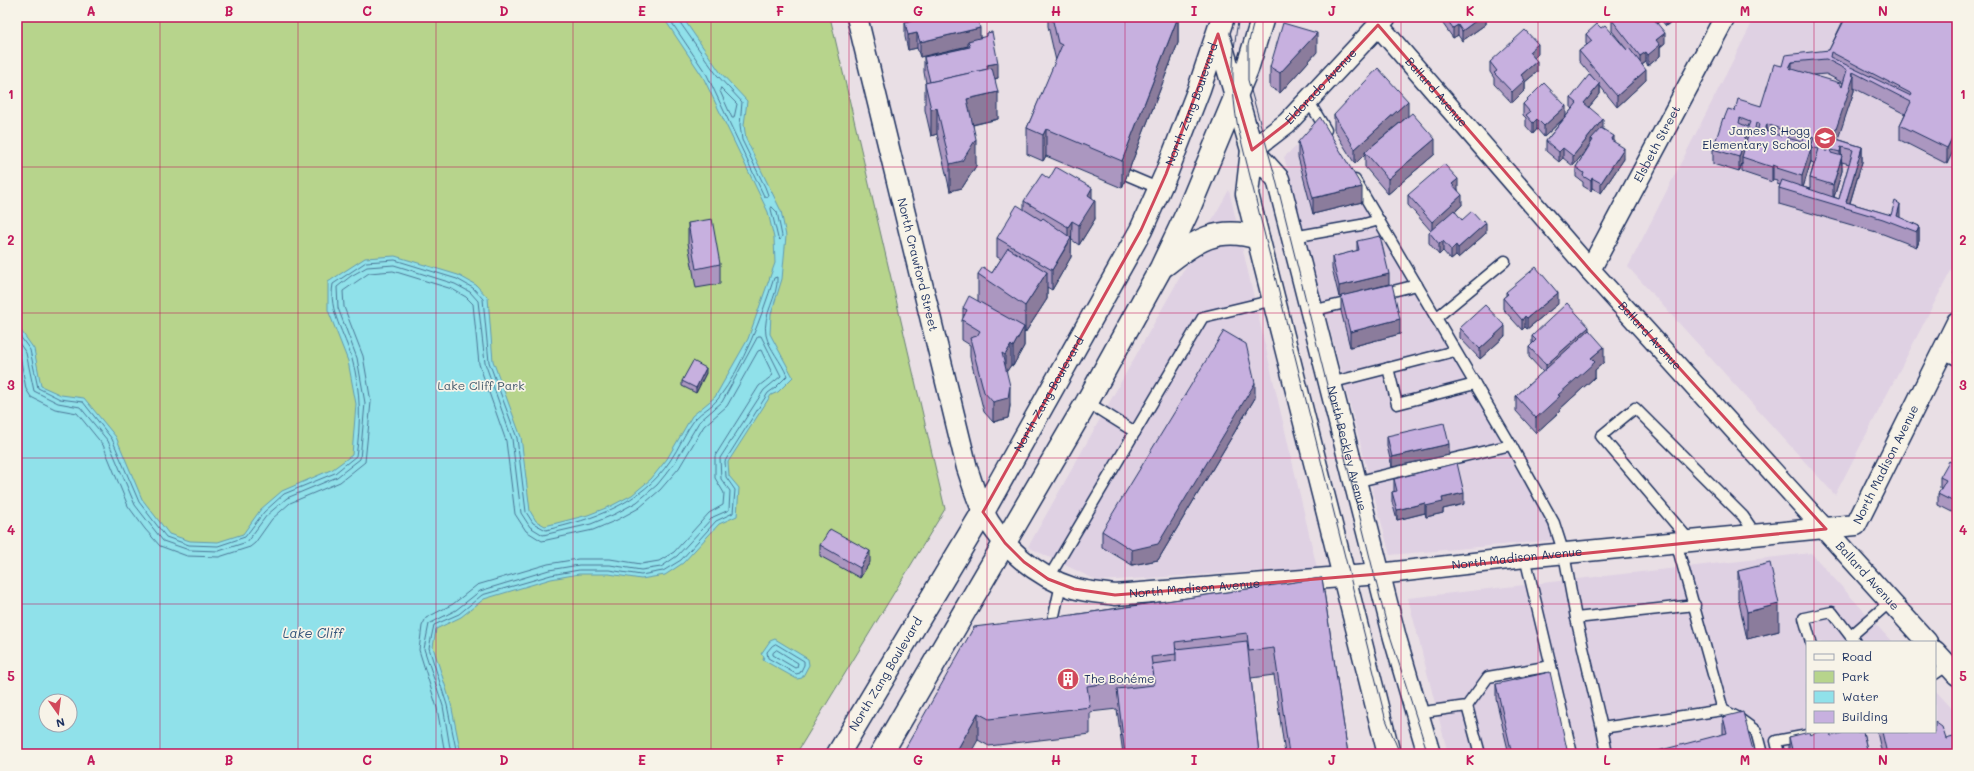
<svg xmlns="http://www.w3.org/2000/svg" width="1974" height="771" font-family="Mali,sans-serif">
	<rect width="100%" height="100%" fill="#e9dfe5"/>
	<filter id="ink" filterUnits="userSpaceOnUse"><feTurbulence type="fractalNoise" baseFrequency=".025" numOctaves="2"/><feDisplacementMap in="SourceGraphic" scale="8" xChannelSelector="R" yChannelSelector="G"/><feConvolveMatrix kernelMatrix="1 2 1 2 8 2 1 2 1" color-interpolation-filters="sRGB"/></filter>
	<g filter="url(#ink)">
		<g fill="#dfd1e3">
			<path d="M1755 17H1957V259L1835 495 1628 267Z"/>
			<path d="M1325 122 1519 467 1566 539 1390 555 1284 157Z"/>
			<path d="M1229 190 1317 568 1098 581 1028 547Z"/>
			<path d="M1811 553 1892 642H1807V732H1935V690L1957 714V754H1448L1408 598Z"/>
		</g>
		<path fill="#b7d48c" stroke="#698275" fill-rule="evenodd" d="M17 17H830L945 509 796 754H17ZM46 701H70V725H46Z"/>
		<g fill="#90e1ea" stroke="#619ab2" fill-rule="evenodd">
			<path d="M663 17H686L685 21 720 72 747 101 744 125 746 139 781 211 786 236 782 279 771 314 770 334 793 377 778 392 771 395 728 462 729 476 739 488 737 516 719 524 683 563 665 575 641 579 609 574H579L551 579 484 599 461 617 436 629 433 647 451 704 461 754H17V325L34 349 41 386 61 395 84 398 116 437 142 499 169 534 190 541 218 542 243 534 261 509 282 491 333 469 352 455 356 404 348 361 328 310V282L365 258 395 256 458 275 476 285 488 298 493 361 521 437 530 511 536 521 545 526 588 515 611 506 632 495 651 479 667 459 692 416 715 397 728 374 748 339 775 263 774 238 768 212 703 77ZM46 701H70V725H46Z"/>
			<path d="M775 639 808 659 809 665 802 678 797 679 763 660 764 656 761 654 770 641Z"/>
		</g>
		<g fill="none" stroke-linecap="round" stroke-linejoin="round">
			<g stroke="#4a7696" stroke-width="1">
				<path d="M668 17 707 75 764 196 767 197 768 195 765 187 742 140 740 125 742 102 717 75 681 24 682 17"/>
				<path d="M721 88 737 104 734 118H732L720 91Z"/>
				<path d="M772 207 777 212 782 236 780 240 778 238 771 209Z"/>
				<path d="M17 332 30 350 38 388 60 399 83 402 112 439 139 502 166 537 189 545 218 546 245 537 264 512 284 494 335 473 356 456C361 425 361 390 352 359 345 334 328 311 333 284L366 262 395 260 457 279 473 288 483 299 489 362 517 438 526 512 533 523 546 530C594 519 641 504 670 461 679 448 685 432 695 419 702 411 712 407 718 399 744 365 761 318 774 278L777 277C779 296 762 314 766 335 769 349 782 362 787 376L775 388 768 393 725 461 726 477 735 490 733 513 716 521 681 560 663 571 641 575 609 570H579L551 575 482 595 459 614 434 625 429 648 447 705 457 754"/>
				<path d="M17 340 26 353 34 391 58 403 80 407 108 441 135 505 163 541 189 550 219 551 247 542 267 515 287 498 337 477 360 459 365 403 357 358 338 308 337 287 351 276 367 267 394 265 455 284 470 292 478 301 485 363 512 439 521 513 530 527 543 535 591 524 615 514 637 502 657 485 674 464 699 422 722 402 758 336H761L781 376 764 390 720 458 721 479 730 491 729 510 713 517 677 556 661 567 641 570 610 565H579L549 570 480 591 456 610 429 624 424 649 443 706 451 754"/>
				<path d="M17 351 20 355 26 389 31 397 55 409 77 413 103 445 128 506 145 529 160 546 187 556 219 557 250 547 255 543 272 519 290 503 340 482 365 462 371 402 363 356 344 307 343 291 369 273 393 271 452 289 466 297 473 304 479 364 506 441 515 514 526 531 542 541 593 530 617 520 639 508 660 490 679 468 704 426 727 406 758 351 761 350 773 375 759 386 715 456V478L724 493 723 505 709 513 674 552 659 561 641 564 610 559H578L548 564 477 585 453 604 426 618 422 626 419 650 437 708 445 754"/>
				<path d="M776 644 804 661V665L800 673 796 674 768 658 767 652 772 646Z"/>
				<path d="M777 650 798 663 797 667 795 668 773 655V653Z"/>
			</g>
			<g stroke="#1b2f5e" stroke-width="13">
				<g id="service">
					<path d="M1308 100 1326 130"/>
					<path d="M1127 175 1160 189"/>
					<path d="M1355 180 1511 445 1554 523 1564 554 1576 618 1602 728 1723 710"/>
					<path d="M1293 237 1361 225 1379 220"/>
					<path d="M1381 294 1417 285"/>
					<path d="M1311 311 1354 301"/>
					<path d="M1436 318 1505 261"/>
					<path d="M1942 353 1957 360"/>
					<path d="M1388 368 1397 404 1475 384"/>
					<path d="M1330 383 1455 351"/>
					<path d="M1087 402 1135 432"/>
					<path d="M1355 482 1511 445"/>
					<path d="M1690 541 1601 436 1635 408 1743 516 1756 535"/>
					<path d="M1676 542 1723 710 1737 717 1756 731 1762 754"/>
					<path d="M1525 557 1572 754"/>
					<path d="M1048 579 1203 317 1274 300"/>
					<path d="M1576 618 1695 605"/>
					<path d="M1047 629 1053 620 1061 584"/>
					<path d="M1851 636 1891 601"/>
					<path d="M1811 642 1804 618 1832 612 1855 642"/>
					<path d="M1935 674 1948 665"/>
					<path d="M1467 706 1480 754"/>
					<path d="M1416 713 1467 706 1488 677 1551 666"/>
					<path d="M1602 728 1607 754"/>
					<path d="M1779 754 1776 741 1824 732"/>
				</g>
			</g>
			<g stroke="#1b2f5e" stroke-width="23">
				<g id="minor">
					<path id="s1" d="M857 17 967 468C972 482 976 498 983 511 1000 546 1037 577 1073 588 1086 592 1102 593 1115 595L1379 574 1525 557 1856 525 1957 322"/>
					<path id="s2" d="M1378 25 1590 270 1927 642"/>
					<path id="s3" d="M1252 150 1287 123 1386 17"/>
					<path id="s4" d="M1590 270 1725 17"/>
					<path d="M1935 651 1957 675"/>
				</g>
			</g>
			<g stroke="#1b2f5e" stroke-width="25">
				<g id="secondary">
					<path d="M1218 34 1252 150 1247 194 1389 754"/>
					<path id="s5" d="M1252 150 1278 179 1395 638 1429 754"/>
					<path d="M1165 265C1195 241 1218 225 1258 238"/>
					<path id="s6" d="M838 754 983 512 1141 230 1166 174 1199 89 1223 17"/>
					<path d="M881 754 1087 402 1161 268 1188 211 1247 69 1263 17"/>
				</g>
			</g>
			<use href="#service" stroke="#f7f3e8" stroke-width="10"/>
			<use href="#minor" stroke="#f7f3e8" stroke-width="20"/>
			<use href="#secondary" stroke="#f7f3e8" stroke-width="22"/>
			<g stroke="#1b2f5e" stroke-width="1">
				<path d="M1239 17C1231 55 1231 91 1238 128L1385 717 1400 754"/>
				<path d="M1255 17 1248 45V80L1275 176 1387 626 1428 754"/>
			</g>
		</g>
		<g fill="#ab97c0" stroke="#1b2f5e" fill-rule="evenodd">
			<path d="M910 17H977L980 38 987 37V33L998 78 995 79 998 119 973 125 976 166 962 188 950 191 937 134 931 136 925 110V83H926L924 72V57L968 47V46L920 57 917 48 908 50 905 37V22L910 20Z"/>
			<path d="M1048 17H1178V43L1122 188 1046 156 1043 161 1027 154V128L1056 61 1048 26Z"/>
			<path d="M1443 17H1486V24L1462 41 1458 35 1453 38 1443 24Z"/>
			<path d="M1653 17H1681L1676 21 1674 19 1666 26 1661 20 1658 23Z"/>
			<path d="M1835 17H1957L1947 164 1900 140V125L1905 114 1854 88V91L1837 139 1862 147V162L1850 203 1900 218 1919 226V241L1917 247 1883 234 1779 204V188L1780 185 1777 184V181L1773 180 1772 182 1742 172V163L1739 172 1713 164V149L1724 119 1735 111 1761 106 1782 66 1829 50 1843 21ZM1826 74 1843 83 1842 87 1813 75ZM1811 161V162L1814 163 1810 178V189L1803 187ZM1842 162 1849 164 1839 199 1834 197 1842 171Z"/>
			<path d="M1612 20 1665 43 1660 47V56L1648 66 1646 62 1642 65 1646 80 1617 107 1600 86V94L1589 107 1603 129 1614 142 1624 159 1601 193 1592 188 1591 191 1583 186V182L1576 177V167L1588 148 1573 166 1563 158 1559 162 1546 151V141L1565 117 1544 137 1537 129 1533 134 1526 126V118L1523 115V104L1566 116 1572 109 1571 108V98L1594 79 1579 61V51L1587 45 1586 44V34L1601 28 1627 50 1612 31Z"/>
			<path d="M1317 52 1280 93 1270 87V67Z"/>
			<path d="M1538 54 1534 58 1537 72 1525 82V90L1512 103 1494 84V78L1490 72V62Z"/>
			<path d="M1334 115 1408 116 1435 154 1388 194 1365 167V154L1355 164 1334 130Z"/>
			<path d="M1298 142 1362 202 1313 214 1298 157Z"/>
			<path d="M1049 179 1092 198 1095 219 1079 245 1072 240 1071 241V257L1052 290 1047 287V299L1025 333 1024 332V346L1013 366 1011 365 1006 372 1010 406 1008 418 993 422 984 412 970 357V345L962 340V320L963 319V308L978 301V274L992 273 1001 259 997 257V238L1024 209V201Z"/>
			<path d="M1458 189 1462 205 1455 212 1462 220 1486 233 1458 258 1456 256 1451 260 1443 251 1439 255 1429 243V232L1431 231 1408 205V195Z"/>
			<path d="M688 223 720 264V284L696 288 688 243Z"/>
			<path d="M1357 241 1389 284 1400 334 1350 347 1341 311V296L1339 297 1332 268V257L1357 251Z"/>
			<path d="M1506 292 1558 304 1527 329 1525 327 1522 330 1503 309V298L1506 296Z"/>
			<path d="M1460 328 1505 336 1480 359 1460 338Z"/>
			<path d="M1589 331 1604 362 1595 370V377L1560 409V411L1536 433 1516 411V396L1543 372 1529 357V347L1532 344V336Z"/>
			<path d="M706 373 696 393 682 386V381Z"/>
			<path d="M1255 398 1158 560 1132 565 1102 547V531Z"/>
			<path d="M1387 436 1449 455 1392 467 1387 446Z"/>
			<path d="M1957 465 1956 514 1938 505V494L1941 488H1940V477Z"/>
			<path d="M1394 479 1464 504 1443 509V513L1426 517 1425 513 1397 520 1392 502V492H1394Z"/>
			<path d="M820 545 870 562 860 578 820 556Z"/>
			<path d="M1738 571 1779 631 1747 639 1738 598Z"/>
			<path d="M1322 578 1348 754H1285L1274 675 1251 678 1259 754H1123L1117 709 1090 712V734L989 746 978 740 902 754 1072 615Z"/>
			<path d="M1496 684 1568 754H1509L1496 699Z"/>
			<path d="M1723 717 1754 754 1723 734Z"/>
			<path d="M1841 732H1863L1868 754H1789V737L1810 735 1831 736 1841 734Z"/>
			<path d="M1877 732H1935L1946 739 1957 754H1882Z"/>
		</g>
		<g fill="#8b7b9c" stroke="#1b2f5e">
			<path d="M1178 17V43L1122 188V161Z"/>
			<path d="M1481 17H1486V24L1462 41V31Z"/>
			<path d="M1658 17H1661V20L1658 23Z"/>
			<path d="M1666 17H1674V19L1666 26Z"/>
			<path d="M1676 17H1681L1676 21Z"/>
			<path d="M1458 25V35L1453 38V28Z"/>
			<path d="M980 28V43L968 41V46L920 57V42Z"/>
			<path d="M917 33V48L908 50V35Z"/>
			<path d="M1317 33V52L1280 93V73Z"/>
			<path d="M1665 33V43L1660 47V56L1648 66V55L1656 40Z"/>
			<path d="M1538 44V54L1529 63V52Z"/>
			<path d="M1646 52V62L1640 66V56Z"/>
			<path d="M1537 61V72L1525 82V90L1512 103V92L1521 75Z"/>
			<path d="M1792 62V78L1789 68Z"/>
			<path d="M998 63V78L988 80 987 65Z"/>
			<path d="M1646 70V80L1617 107V96Z"/>
			<path d="M1853 72V78L1854 76V91L1834 151 1833 138 1852 75Z"/>
			<path d="M1600 84V94L1584 113V103Z"/>
			<path d="M998 92V119L967 126V99Z"/>
			<path d="M1408 101V116L1365 152V154L1355 164V149Z"/>
			<path d="M1566 106V116L1544 137V126Z"/>
			<path d="M937 108V134L931 136V109Z"/>
			<path d="M1537 119V129L1533 134V123Z"/>
			<path d="M1603 119V129L1593 140 1591 139V144L1573 166V156Z"/>
			<path d="M1767 124V140L1765 131Z"/>
			<path d="M1748 128V144L1742 157V163L1739 172V157Z"/>
			<path d="M1957 128V143L1947 164V148Z"/>
			<path d="M1046 129V156L1043 161V135Z"/>
			<path d="M1614 136V146L1611 140Z"/>
			<path d="M1811 137V161L1802 191V176Z"/>
			<path d="M976 139V166L962 188 950 191V164Z"/>
			<path d="M1435 139V154L1388 194V179Z"/>
			<path d="M1841 147 1842 171 1833 200V185L1840 163V152Z"/>
			<path d="M1862 147V162L1848 209 1846 202Z"/>
			<path d="M1563 148V158L1559 162V152Z"/>
			<path d="M1624 148V159L1601 193V183Z"/>
			<path d="M1773 165V180L1772 182V167Z"/>
			<path d="M1592 178V188L1591 191V181Z"/>
			<path d="M1458 179V189L1452 194V184Z"/>
			<path d="M1362 187V202L1313 214V198Z"/>
			<path d="M1092 188V204L1095 200V219L1079 245V225L1088 195Z"/>
			<path d="M1462 195V205L1432 232V222Z"/>
			<path d="M1900 204V219L1897 216Z"/>
			<path d="M1072 221 1071 257 1052 290V270L1068 244V227Z"/>
			<path d="M1486 223V233L1458 258V248Z"/>
			<path d="M1919 226V241L1917 247V232Z"/>
			<path d="M1443 241V251L1439 255V244Z"/>
			<path d="M1456 245V256L1451 260V250Z"/>
			<path d="M1047 272V299L1025 333V306Z"/>
			<path d="M1389 274V284L1339 297V286Z"/>
			<path d="M1558 293V304L1527 329V318Z"/>
			<path d="M1525 316V327L1522 330V320Z"/>
			<path d="M1400 319V334L1350 347V332Z"/>
			<path d="M1505 326V336L1480 359V349Z"/>
			<path d="M1024 327V346L1013 366V347Z"/>
			<path d="M1589 327V337L1546 375V365Z"/>
			<path d="M1011 345V365L1005 374V355Z"/>
			<path d="M1604 347V362L1595 370V377L1560 409V411L1536 433V418L1558 395 1591 358Z"/>
			<path d="M706 368V373L696 393V388Z"/>
			<path d="M1255 383V398L1158 560 1132 565V550Z"/>
			<path d="M1010 386V406L1008 418 993 422V402Z"/>
			<path d="M1449 444V455L1392 467V457Z"/>
			<path d="M1464 493V504L1443 509V513L1426 517V506L1442 498Z"/>
			<path d="M1957 501V512L1956 514V503Z"/>
			<path d="M1425 503V513L1397 520V510Z"/>
			<path d="M870 551V562L860 578V568Z"/>
			<path d="M1779 604V631L1747 639V612Z"/>
			<path d="M978 713V740L970 754H955Z"/>
		</g>
		<g fill="#c7b0df" stroke="#1b2f5e" fill-rule="evenodd">
			<path d="M912 17H977L980 28 920 42 917 33 908 35 905 22 912 20Z"/>
			<path d="M1052 17H1178L1122 161 1046 129 1043 135 1027 128 1062 45 1058 43Z"/>
			<path d="M1445 17H1481L1462 31 1458 25 1453 28Z"/>
			<path d="M1616 17H1652L1665 33 1656 40 1660 45 1648 55 1646 52 1640 56 1612 20Z"/>
			<path d="M1846 17H1957V128L1947 148 1900 125 1911 102 1853 72 1852 75 1854 76 1833 138 1862 147 1846 202 1891 215 1895 201 1900 204 1897 216 1919 226 1917 232 1883 219 1779 188 1782 180 1839 199 1853 150 1841 147 1840 152 1832 150 1831 153 1842 156 1833 185 1810 178 1819 149 1811 147 1814 138 1811 137 1809 145H1812L1802 176 1777 168 1778 167 1773 165 1772 167 1742 157 1750 129 1748 128 1739 157 1713 149 1723 118 1724 119 1728 109 1735 111 1738 99 1761 106 1774 64 1782 66 1785 55 1829 50ZM1831 52 1912 94 1911 96 1830 57ZM1826 59 1847 70 1842 87 1840 83 1789 68 1792 62ZM1740 118 1750 122 1748 127 1739 123ZM1756 123 1759 124 1758 129 1755 128ZM1767 124 1783 130 1781 136 1765 131ZM1789 132 1804 136 1802 142 1787 138ZM1828 142 1830 143 1827 151H1825Z"/>
			<path d="M1283 23 1317 33 1280 73 1270 67Z"/>
			<path d="M1597 24 1601 28 1605 25 1627 50 1629 48 1646 70 1617 96 1579 51 1592 41 1586 34Z"/>
			<path d="M1525 30 1538 44 1529 52 1537 61 1521 75 1525 80 1512 92 1494 73 1497 71 1490 62Z"/>
			<path d="M992 32 998 63 987 65 988 69 930 82 924 57 970 47 968 41 987 36V33Z"/>
			<path d="M992 68 998 92 967 99 976 139 962 161 950 164 937 108 931 109 925 83Z"/>
			<path d="M1378 68 1408 101 1355 149 1334 115Z"/>
			<path d="M1589 75 1600 84 1584 103 1603 119 1573 156 1563 148 1559 152 1546 141 1577 103 1571 98Z"/>
			<path d="M1544 83 1566 106 1544 126 1537 119 1533 123 1526 115 1530 112 1523 104Z"/>
			<path d="M1412 113 1435 139 1388 179 1365 152Z"/>
			<path d="M1320 117 1362 187 1313 198 1298 142Z"/>
			<path d="M1601 128 1614 136 1611 140 1624 148 1601 183 1592 178 1591 181 1583 176 1584 173 1576 167 1593 140 1591 139Z"/>
			<path d="M1444 164 1458 179 1452 184 1462 195 1432 222 1408 195Z"/>
			<path d="M1056 167 1092 188 1088 195 1095 200 1079 225 1072 221 1068 227 1024 201 1042 174 1049 179Z"/>
			<path d="M1017 205 1041 220 1043 218 1071 238 1052 270 997 238Z"/>
			<path d="M1454 210 1462 220 1472 211 1482 222 1484 220 1486 223 1458 248 1456 245 1451 250 1443 241 1439 244 1429 232Z"/>
			<path d="M712 219 720 264 696 269 688 223Z"/>
			<path d="M1380 236 1389 274 1339 286 1332 257 1359 250 1357 241Z"/>
			<path d="M1008 248 1047 272 1025 306 978 274 983 267 992 273Z"/>
			<path d="M1536 267 1558 293 1527 318 1525 316 1522 320 1503 298 1508 294 1506 292Z"/>
			<path d="M1392 284 1400 319 1350 332 1341 296Z"/>
			<path d="M969 296 1024 327 1013 347 1011 345 1005 355 1002 353 1010 386 1008 398 993 402 984 392 970 338 977 336 980 331 962 320 967 310 963 308Z"/>
			<path d="M1567 303 1589 327 1546 365 1529 347 1536 340 1532 336Z"/>
			<path d="M1485 305 1505 326 1480 349 1460 328Z"/>
			<path d="M1589 330 1604 347 1591 358 1595 362 1558 395 1560 396 1536 418 1516 396Z"/>
			<path d="M1224 331 1246 344 1255 383 1158 544 1132 550 1102 531Z"/>
			<path d="M693 361 706 368 696 388 682 381Z"/>
			<path d="M1444 423 1449 444 1392 457 1387 436Z"/>
			<path d="M1949 461 1957 465V501L1956 503 1938 494 1946 480 1940 477Z"/>
			<path d="M1457 463 1464 493 1442 498 1443 502 1426 506 1425 503 1397 510 1392 492 1397 491 1394 479Z"/>
			<path d="M830 529 870 551 860 568 820 545Z"/>
			<path d="M1770 563 1779 604 1747 612 1738 571Z"/>
			<path d="M1322 578 1348 754H1289L1274 648 1249 651 1247 633 1175 642 1176 654 1151 657 1154 677 1087 686 1090 707 989 719 978 713 955 754H902L974 627 1072 615Z"/>
			<path d="M1247 641 1259 754H1125L1117 689 1154 685V677L1152 664 1176 661V649Z"/>
			<path d="M1550 672 1568 754H1512L1496 684Z"/>
			<path d="M1743 712 1754 754H1646L1727 733 1723 717Z"/>
			<path d="M1935 722 1942 727 1946 739 1957 736V754H1887L1882 732H1935Z"/>
			<path d="M1809 732 1810 735 1818 732H1830L1831 736 1842 733V732H1863L1868 754H1793L1789 737Z"/>
		</g>
	</g>
	<path fill="none" stroke="#d1495b" stroke-width="3" stroke-linejoin="round" d="M1378 25 1590 270 1826 529 1379 574 1115 595 1074 589 1048 579 1024 562 1005 543 983 512 1141 230 1166 174 1218 34 1252 150 1287 123Z"/>
	<path fill="none" stroke="#c2185b" stroke-width="1" stroke-opacity="0.55" d="M160 17V754M298 17V754M436 17V754M573 17V754M711 17V754M849 17V754M987 17V754M1125 17V754M1263 17V754M1401 17V754M1538 17V754M1676 17V754M1814 17V642M17 167H1957M17 313H1957M17 458H1957M17 604H1957M1814 732V754"/>
	<defs>
		<g id="school-disc" transform="scale(1.15)"><circle r="9.5" fill="#d1495b" stroke="#f7f3e8"/><path d="M0-5L7-2L0 1L-7-2ZM-4 1L0 2.5L4 1V4Q0 6-4 4Z" fill="#fff"/></g>
		<g id="building-disc" transform="scale(1.15)"><circle r="9.5" fill="#d1495b" stroke="#f7f3e8"/><path d="M-4-6H4V6H1V3H-1V6H-4ZM-2.5-4.3h1.7v1.8h-1.7ZM.8-4.3h1.7v1.8H.8ZM-2.5-1h1.7V.8h-1.7ZM.8-1h1.7V.8H.8Z" fill="#fff"/></g>
	</defs>
	<g fill-rule="evenodd">
		<use href="#school-disc" x="1825" y="138"/>
		<use href="#building-disc" x="1068" y="679"/>
	</g>
	<g text-anchor="middle" stroke-width="3.5" stroke-linejoin="round" paint-order="stroke">
		<g font-size="12" fill="#1b2f5e" stroke="#f7f3e8">
			<text dy="4" stroke="none"><textPath href="#s3" startOffset="94">Eldorado Avenue</textPath></text>
			<text dy="4" stroke="none"><textPath href="#s2" startOffset="89">Ballard Avenue</textPath></text>
			<text dy="4" stroke="none"><textPath href="#s6" startOffset="741">North Zang Boulevard</textPath></text>
			<text dy="4" stroke="none"><textPath href="#s4" startOffset="143">Elsbeth Street</textPath></text>
			<text dy="4" stroke="none"><textPath href="#s1" startOffset="255">North Crawford Street</textPath></text>
			<text dy="4" stroke="none"><textPath href="#s2" startOffset="413">Ballard Avenue</textPath></text>
			<text dy="4" stroke="none"><textPath href="#s6" startOffset="417">North Zang Boulevard</textPath></text>
			<text dy="4" stroke="none"><textPath href="#s5" startOffset="317">North Beckley Avenue</textPath></text>
			<text dy="4" stroke="none"><textPath href="#s1" startOffset="1486">North Madison Avenue</textPath></text>
			<text dy="4" stroke="none"><textPath href="#s1" startOffset="1078">North Madison Avenue</textPath></text>
			<text dy="4" stroke="none"><textPath href="#s2" startOffset="737">Ballard Avenue</textPath></text>
			<text dy="4" stroke="none"><textPath href="#s1" startOffset="754">North Madison Avenue</textPath></text>
			<text dy="4" stroke="none"><textPath href="#s6" startOffset="93">North Zang Boulevard</textPath></text>
		</g>
		<g font-size="12" fill="#1b2f5e" stroke="#f7f3e8" text-anchor="end">
			<text x="1810" y="135">James S Hogg<tspan x="1810" dy="14">Elementary School</tspan></text>
			<text x="1084" y="683" text-anchor="start">The Bohéme</text>
		</g>
		<g font-size="12" fill="#42586a" stroke="#f7f3e8">
			<text x="481" y="390">Lake Cliff Park</text>
		</g>
		<g font-size="13" font-style="italic" fill="#32537a" stroke="#f7f3e8">
			<text x="313" y="638">Lake Cliff</text>
		</g>
	</g>
	<rect width="1974" height="771" fill="none" stroke="#f7f3e8" stroke-width="44"/>
	<rect x="1806" y="641" width="130" height="92" fill="#f7f3e8" stroke="#9fa5b1"/>
	<rect x="1814" y="654" width="20" height="6" fill="#f7f3e8" stroke="#9fa5b1"/>
	<text x="1842" y="661" font-size="12" fill="#1b2f5e">Road</text>
	<rect x="1814" y="671" width="20" height="12" fill="#b7d48c" stroke="#9fa5b1"/>
	<text x="1842" y="681" font-size="12" fill="#1b2f5e">Park</text>
	<rect x="1814" y="691" width="20" height="12" fill="#90e1ea" stroke="#9fa5b1"/>
	<text x="1842" y="701" font-size="12" fill="#1b2f5e">Water</text>
	<rect x="1814" y="711" width="20" height="12" fill="#c7b0df" stroke="#9fa5b1"/>
	<text x="1842" y="721" font-size="12" fill="#1b2f5e">Building</text>
	<g transform="translate(58 713) rotate(166)"><circle r="19" fill="#f7f3e8" stroke="#9fa5b1"/>
	<path d="M0-3L7 15L0 10L-7 15Z" fill="#d1495b"/>
	<text y="-6" font-size="11" font-weight="bold" text-anchor="middle" fill="#1b2f5e">N</text>
	</g>
	<rect x="22" y="22" width="1930" height="727" fill="none" stroke="#c2185b" stroke-width="1.5"/>
	<g font-size="13" text-anchor="middle" font-weight="bold" fill="#c2185b">
		<text x="91" y="16">A</text>
		<text x="229" y="16">B</text>
		<text x="367" y="16">C</text>
		<text x="504" y="16">D</text>
		<text x="642" y="16">E</text>
		<text x="780" y="16">F</text>
		<text x="918" y="16">G</text>
		<text x="1056" y="16">H</text>
		<text x="1194" y="16">I</text>
		<text x="1332" y="16">J</text>
		<text x="1470" y="16">K</text>
		<text x="1607" y="16">L</text>
		<text x="1745" y="16">M</text>
		<text x="1883" y="16">N</text>
		<text x="11" y="99">1</text>
		<text x="1963" y="99">1</text>
		<text x="11" y="245">2</text>
		<text x="1963" y="245">2</text>
		<text x="11" y="390">3</text>
		<text x="1963" y="390">3</text>
		<text x="11" y="535">4</text>
		<text x="1963" y="535">4</text>
		<text x="11" y="681">5</text>
		<text x="1963" y="681">5</text>
		<text x="91" y="765">A</text>
		<text x="229" y="765">B</text>
		<text x="367" y="765">C</text>
		<text x="504" y="765">D</text>
		<text x="642" y="765">E</text>
		<text x="780" y="765">F</text>
		<text x="918" y="765">G</text>
		<text x="1056" y="765">H</text>
		<text x="1194" y="765">I</text>
		<text x="1332" y="765">J</text>
		<text x="1470" y="765">K</text>
		<text x="1607" y="765">L</text>
		<text x="1745" y="765">M</text>
		<text x="1883" y="765">N</text>
	</g>
</svg>
